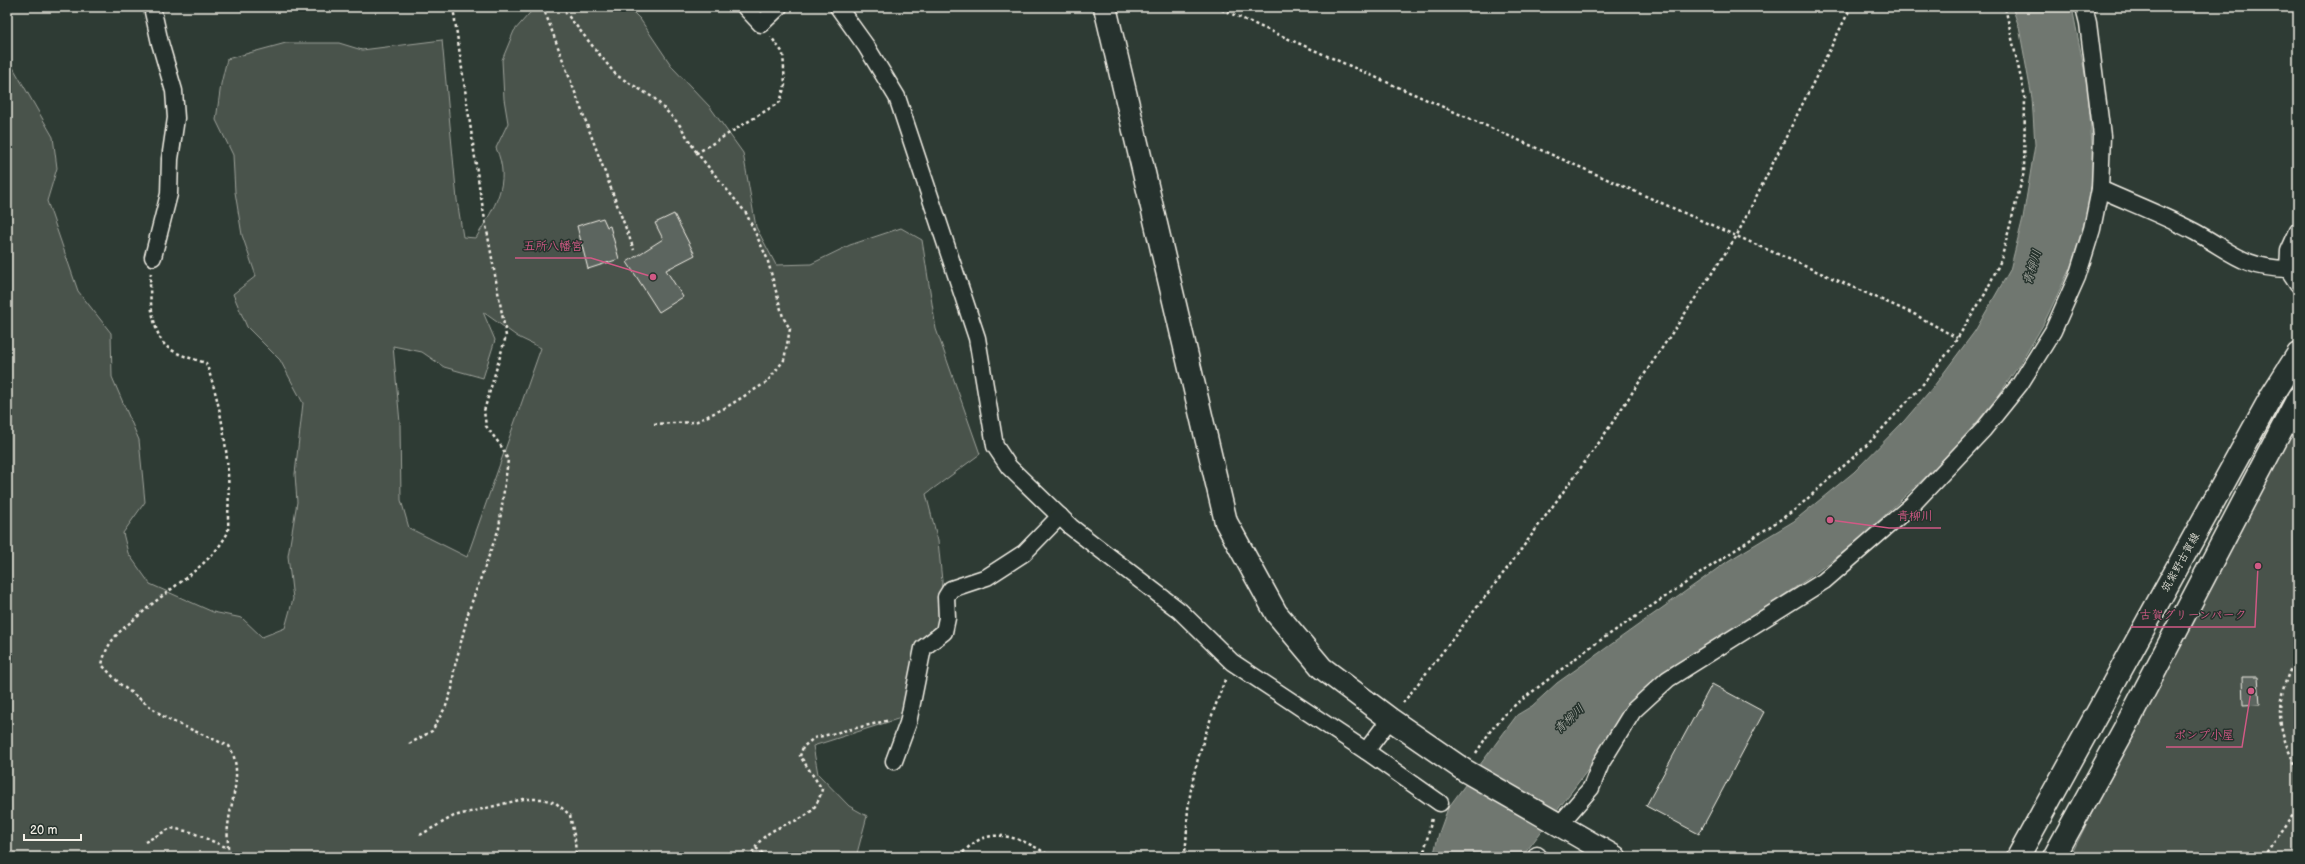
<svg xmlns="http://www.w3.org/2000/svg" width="2305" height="864" font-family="'Balsamiq Sans','Klee One',sans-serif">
	<rect width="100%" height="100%" fill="#2e3b34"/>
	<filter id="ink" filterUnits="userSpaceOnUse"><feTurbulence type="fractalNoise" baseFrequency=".025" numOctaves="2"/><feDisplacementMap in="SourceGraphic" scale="8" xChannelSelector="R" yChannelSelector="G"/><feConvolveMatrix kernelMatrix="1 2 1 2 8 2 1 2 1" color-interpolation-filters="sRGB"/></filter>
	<g filter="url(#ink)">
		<g fill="#48524c" stroke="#9ea29a" fill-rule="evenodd">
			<path d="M535 7H628L640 19 673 68 710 107 743 153 756 227 776 265 811 264 850 245 901 228 922 240 936 329 980 454 926 494 938 541 942 581 938 623 923 648 907 716 813 746 818 774 849 806 867 816 856 857H7V57L53 137 57 168 47 201 78 291 111 333 112 377 139 440 145 502 123 533 128 553 150 584 213 612 242 618 262 637 285 628 293 599 288 556 297 502 295 474 303 403 280 360 247 327 233 294 256 276 242 235 235 192 233 155 216 120 221 84 227 59 286 43H339L362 50 442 40 457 200 463 237 476 238C494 207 512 184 496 148L508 123 504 99 502 60 514 31ZM483 312 518 337 541 348 467 557 409 528 401 500 400 423 393 346 422 352 444 367 483 378 495 340Z"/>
			<path d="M2298 417V857H2070L2140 716Z"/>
		</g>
		<path fill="#6f7770" stroke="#a4a8a0" d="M2012 7H2072L2088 89 2092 145 2093 178 2089 207 2072 264 2043 325 2023 359 1997 398 1949 455 1854 544 1809 578 1721 638 1665 671 1629 703 1593 763 1522 857H1433L1439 833 1448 808 1517 715 1532 706 1557 683 1728 561 1794 521 1854 472 1904 421 1934 386 1975 331 2010 270 2023 218 2035 145 2032 98 2019 27Z"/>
		<g fill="#5c655e" stroke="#f4f1e8">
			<path d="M674 214 695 255 666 270 683 297 659 312 627 262 663 239 655 223Z"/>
			<path d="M603 218 607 227 610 226 619 259 588 269 577 226Z"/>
			<path d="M2242 677H2258L2260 704 2243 705Z"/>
			<path d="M1712 684 1764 712 1699 834 1646 806Z"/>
		</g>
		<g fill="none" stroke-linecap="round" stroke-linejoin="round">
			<g stroke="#f4f1e8" stroke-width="19">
				<g id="street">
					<path d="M152 7 160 43 174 91 176 118 170 159 169 194 153 257"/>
					<path d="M745 7 761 24 779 7"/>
					<path d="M838 7 866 46 897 97 977 338 995 446 1009 467 1071 527 1180 611 1232 662 1366 751 1390 719"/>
					<path d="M2100 189C2131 203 2165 216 2195 232 2232 252 2243 268 2288 269"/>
					<path d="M2298 231 2289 251 2288 269 2298 284"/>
					<path d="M1366 751 1440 803"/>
					<path d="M894 761 908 723 923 648 944 632 947 618 946 597 951 589 987 577 1024 553 1060 516"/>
					<path d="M1560 824 1591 788 1601 763 1633 711 1668 679 1824 581 1913 504 1983 430 2020 384 2053 331 2077 277 2092 229 2100 189 2102 136 2088 23 2084 7"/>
					<path d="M1537 855 1539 857"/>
				</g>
			</g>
			<g stroke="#f4f1e8" stroke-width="25">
				<path id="secondary" d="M1105 7 1226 522 1276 613 1322 668 1390 719 1464 770 1615 857"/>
			</g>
			<g stroke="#f4f1e8" stroke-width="25">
				<g id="primary">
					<path d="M2018 857 2272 395 2298 354"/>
					<path d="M2054 857 2126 726 2298 398"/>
				</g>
			</g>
			<g stroke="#f4f1e8" stroke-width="2.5" stroke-dasharray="3 3" stroke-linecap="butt">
				<path d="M543 7 634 250"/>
				<path d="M561 7 616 75 654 98 679 124 697 153"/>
				<path d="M1216 7 1916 315 1957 338"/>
				<path d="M654 424 695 422 725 408 767 382 784 360 790 329 783 317 767 258 746 213 697 153 780 102 785 85 783 53 771 37"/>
				<path d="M2298 653C2275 699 2273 723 2298 770"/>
				<path d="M1403 703 1512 562 1598 444 1736 237 1851 7"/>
				<path d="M409 744 432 731 446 706 452 689 454 670 469 610 499 528 508 460 501 446 486 426 484 411 506 336 480 192 453 7"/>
				<path d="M1476 753 1491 730 1510 709 1589 648 1796 509 1868 444 1919 389 1950 350 1985 294 2001 260 2024 172 2025 97 2005 7"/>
				<path d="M420 835 454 816 523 799H542L556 803 570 815 575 840 576 857"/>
				<path d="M145 842 171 828 191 832 228 848C228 840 227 833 228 826 231 800 244 770 229 746L167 719 121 685 102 665C107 638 123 629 143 612 169 588 210 566 227 534 229 529 228 521 228 516 231 466 223 410 206 363 194 359 176 355 166 346 152 333 148 291 151 273"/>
				<path d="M756 848 767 857"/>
				<path d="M748 857C754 852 756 845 761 840 784 816 813 828 822 789L800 756 803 747 814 738 890 720"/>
				<path d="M959 857C965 850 972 843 981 839 1003 829 1033 844 1051 857"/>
				<path d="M1184 857C1188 838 1186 820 1189 802 1195 758 1211 718 1226 677"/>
				<path d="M1423 857 1432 818"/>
				<path d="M2263 857 2298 808"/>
			</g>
			<use href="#street" stroke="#26332d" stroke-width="16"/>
			<use href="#secondary" stroke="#26332d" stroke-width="22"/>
			<use href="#primary" stroke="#26332d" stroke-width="22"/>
		</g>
	</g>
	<g text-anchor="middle" stroke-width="3" stroke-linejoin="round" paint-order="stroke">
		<g font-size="11" fill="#f4f1e8" stroke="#26332d">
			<text transform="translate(2180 562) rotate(-61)" y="4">筑紫野古賀線</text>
		</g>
		<g font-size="12" font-style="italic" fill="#b8bab2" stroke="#26332d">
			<text transform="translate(2032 267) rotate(-73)" y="4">青柳川</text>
			<text transform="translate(1569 719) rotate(-43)" y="4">青柳川</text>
		</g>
	</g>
	<path fill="none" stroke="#d15985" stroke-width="1.5" d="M653 277L591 258H515M1830 520L1889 528H1941M2258 566L2255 627H2131M2251 691L2242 747H2166"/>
	<g fill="#d15985" stroke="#26332d" stroke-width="1.5">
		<circle cx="653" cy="277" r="4"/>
		<circle cx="1830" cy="520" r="4"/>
		<circle cx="2258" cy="566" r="4"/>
		<circle cx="2251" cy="691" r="4"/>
	</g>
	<g font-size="12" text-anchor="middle" font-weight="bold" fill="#d15985" stroke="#26332d" stroke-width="3" stroke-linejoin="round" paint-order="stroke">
		<text x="553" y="250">五所八幡宮</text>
		<text x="1915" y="520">青柳川</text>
		<text x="2193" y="619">古賀グリーンパーク</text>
		<text x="2204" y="739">ポンプ小屋</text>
	</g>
	<rect width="2305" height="864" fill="none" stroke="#26332d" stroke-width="24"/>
	<rect x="12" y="12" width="2281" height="840" fill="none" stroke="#f4f1e8" stroke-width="1.5" filter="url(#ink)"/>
	<path d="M24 834v6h57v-6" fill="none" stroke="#f4f1e8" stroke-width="2"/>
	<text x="30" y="834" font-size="12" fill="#f4f1e8" stroke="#26332d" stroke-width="3" paint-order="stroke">20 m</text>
</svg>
